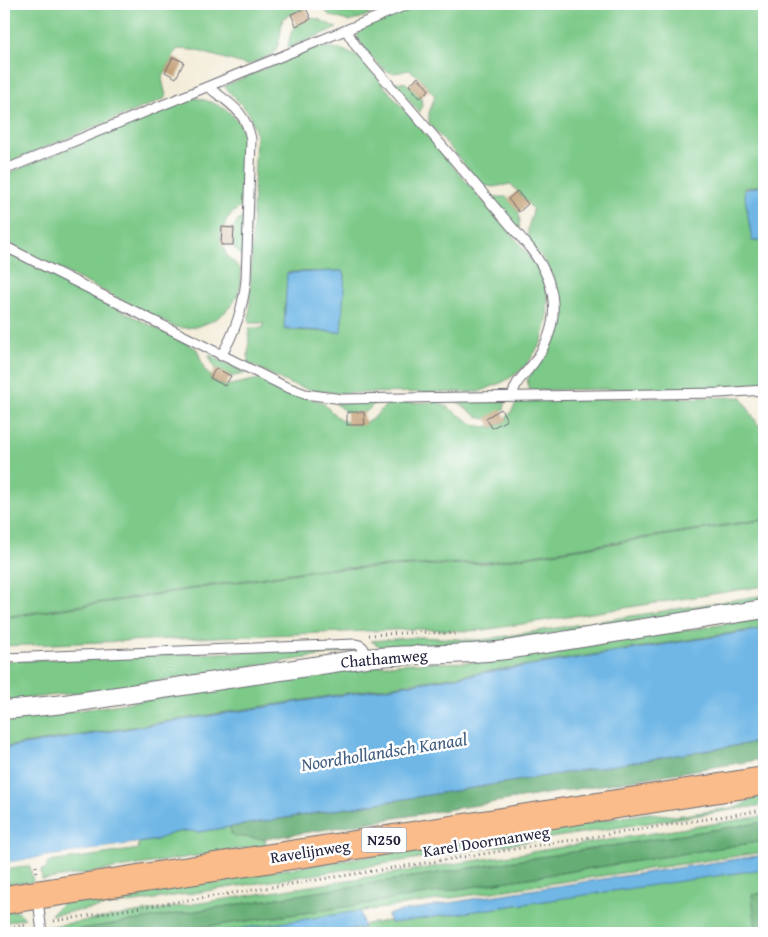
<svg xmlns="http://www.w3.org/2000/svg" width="768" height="937" viewBox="0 0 768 937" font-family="'Gentium Book Plus',serif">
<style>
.green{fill:#7cc988;stroke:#4f7662;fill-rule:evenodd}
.forest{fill:#65ad74;stroke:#446858}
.water{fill:#6fb7e6;stroke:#486c90}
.pier{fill:#f3ecd8}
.building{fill:#c4a37c}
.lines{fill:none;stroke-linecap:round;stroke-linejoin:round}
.service-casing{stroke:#6b6972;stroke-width:11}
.minor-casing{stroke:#6b6972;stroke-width:20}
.primary-casing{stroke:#6b6972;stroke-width:30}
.path{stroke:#6b6972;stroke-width:3;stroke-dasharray:1 4;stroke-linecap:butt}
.service{stroke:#fff;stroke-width:9}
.minor{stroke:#fff;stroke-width:18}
.primary{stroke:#f9bc8a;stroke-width:28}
.labels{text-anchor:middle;stroke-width:5;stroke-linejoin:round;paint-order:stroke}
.shield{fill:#fff;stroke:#646476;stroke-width:1}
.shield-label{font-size:15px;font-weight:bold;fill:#22223b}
.street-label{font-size:16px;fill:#22223b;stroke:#fff}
.water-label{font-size:18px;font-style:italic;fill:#415e7f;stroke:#fff}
</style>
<rect width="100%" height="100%" fill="#fff"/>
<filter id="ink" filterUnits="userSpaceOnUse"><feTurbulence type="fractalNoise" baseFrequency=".02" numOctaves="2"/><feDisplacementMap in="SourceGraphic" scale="10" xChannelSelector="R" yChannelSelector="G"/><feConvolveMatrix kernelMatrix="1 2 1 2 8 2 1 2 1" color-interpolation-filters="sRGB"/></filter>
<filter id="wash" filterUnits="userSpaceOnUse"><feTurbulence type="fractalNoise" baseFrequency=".0096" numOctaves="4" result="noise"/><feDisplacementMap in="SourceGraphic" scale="20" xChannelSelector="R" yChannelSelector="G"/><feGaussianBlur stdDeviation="1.12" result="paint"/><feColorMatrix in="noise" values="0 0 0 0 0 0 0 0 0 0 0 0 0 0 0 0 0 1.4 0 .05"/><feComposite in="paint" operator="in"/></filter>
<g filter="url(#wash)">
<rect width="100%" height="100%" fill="#f3ecd8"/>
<g class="green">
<path d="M4 4H396L350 22 329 15 322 7 313 5 283 18C280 31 281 45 272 55L247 65 194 50 177 49 162 79 166 96 164 99 4 164Z"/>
<path d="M420 4H764V185L744 188 752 241 764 239V386L707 388 529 390 527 381C535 366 547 355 553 338 562 314 559 283 545 261 540 254 531 247 529 239 525 228 532 220 533 209L511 184 493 187 482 185 429 123V113L435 96C427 87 420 75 409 70 402 71 397 74 389 72 382 70 358 45 358 37 357 33 360 30 363 27Z"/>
<path d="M310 18 318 19 337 28 288 48C291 28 292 27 310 18Z"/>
<path d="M328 47 343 50 360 58 520 244 538 268 545 284 548 298 547 322 541 343 527 364 519 372 503 382 479 392 336 393 312 390 290 384 248 363 249 328H263L264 323H249L256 134 249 113 224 86 314 48ZM342 271 345 275 340 332 285 330V307L288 272Z"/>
<path d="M394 82 406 83 421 97 422 105 419 112Z"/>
<path d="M197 98C260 113 245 154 244 204 236 212 225 215 224 228H222L221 244 223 245 227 256 241 269C241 275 242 283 240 288 233 315 201 332 175 327L4 241V175L190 99Z"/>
<path d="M492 197H506C519 207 521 213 519 229Z"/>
<path d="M244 217 242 256 233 247C231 235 231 223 244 217Z"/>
<path d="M4 251 197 349 204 369 211 377 210 379 225 386 259 379 293 394 322 402 336 416 343 421 364 425 365 422C376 419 380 410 388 403L439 402 473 424 483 427 491 426 492 428 507 420 506 418 510 414 518 400 741 397 759 426 764 424V519L488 562 318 569 4 617Z"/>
<path d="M209 355 246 373 231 377 215 369Z"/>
<path d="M456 401H506L504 409 486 419 478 417Z"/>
<path d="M375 402C363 421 348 416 335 403Z"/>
<path d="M764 520V586L484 630 468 631 417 629 4 646V618L317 570 488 563Z"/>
<path d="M764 595V601L483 644 381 647 371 641 418 637 481 640Z"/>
<path d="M764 618V628L4 747V718L68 712 359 667 414 663 483 662Z"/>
<path d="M351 648 350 651 101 690 4 701V661Z"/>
<path d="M764 794V805L51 915 53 912 61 904 649 813 676 816 738 807 759 795Z"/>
<path d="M764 816V822L68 931V933H46L45 927Z"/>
<path d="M230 827 232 836 265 839 266 845 42 880 41 870 47 869V864L50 862 139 849 138 843 157 840 169 834 188 830 198 832Z"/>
<path d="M764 841V852L214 933H160L318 911Z"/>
<path d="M30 866 33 882 4 884V870Z"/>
<path d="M764 868V933H337L344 930 364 928 366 924 389 921 390 923 400 922Z"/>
<path d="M16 911 19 912 25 918 4 923V912Z"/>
</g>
<g class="forest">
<path d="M764 741V759L265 839 232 836 230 827Z"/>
<path d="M764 822V841L318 911 160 933H68V931Z"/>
<path d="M764 893V933H756L752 895Z"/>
</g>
<g class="water">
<path d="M764 185V239L752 241 744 190Z"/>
<path d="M342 271 345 275 341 332 284 329 287 273Z"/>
<path d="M764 629V741L198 832C183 829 170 833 157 840L4 863V748Z"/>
<path d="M764 855V869L400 922 390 923 388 915 393 913 490 896Z"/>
<path d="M360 911 364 928 344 930 337 933H214Z"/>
</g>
<path class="pier" d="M138 843V845L4 866V863Z"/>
<g id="blocks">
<g class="building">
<path d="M306 8 311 19 296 26 291 14Z"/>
<path d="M173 57 184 62 176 78 165 72Z"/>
<path d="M418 77 429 90 420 98 409 85Z"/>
<path d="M517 191 528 204 519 212 508 199Z"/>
<path d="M222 227 234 228 233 245H221Z"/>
<path d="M216 368 231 376 225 386 210 378Z"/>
<path d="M501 409 507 420 492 428 486 418Z"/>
<path d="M347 412H364L365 425H347Z"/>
</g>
</g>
</g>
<g filter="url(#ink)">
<use href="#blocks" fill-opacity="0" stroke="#6b6972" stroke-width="1"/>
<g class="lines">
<g class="service-casing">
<g id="service">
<path d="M346 30 356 46 530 248C558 284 562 323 535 361 527 373 514 381 513 396"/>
<path d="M208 87C229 103 245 110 251 139L246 280C243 308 236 331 221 356"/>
<path d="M4 170 409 4"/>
<path d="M4 246 284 386 305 394 342 399 719 393 764 390"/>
<path d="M4 658 355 644C364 645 365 649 366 658"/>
<path d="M38 899 42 933"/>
</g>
</g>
<g class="minor-casing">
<path id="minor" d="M4 710 65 704 366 658C413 653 459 656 506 650L764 609"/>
</g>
<g class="primary-casing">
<path id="primary" d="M4 900 764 781"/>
</g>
<g class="path">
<path d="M369 635 422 632 457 634"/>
<path d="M36 866 37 874"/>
<path d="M54 921 764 810"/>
<path d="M4 929 28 925"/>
</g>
<use href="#service" class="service"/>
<use href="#minor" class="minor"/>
<use href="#primary" class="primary"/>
</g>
</g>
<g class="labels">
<rect class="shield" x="361.5" y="827.5" width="45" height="25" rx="4"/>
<g class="shield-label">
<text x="384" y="845">N250</text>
</g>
<g class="street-label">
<text transform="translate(384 658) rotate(-5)" y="6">Chathamweg</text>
<text transform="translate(486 841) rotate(-9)" y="6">Karel Doormanweg</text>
<text transform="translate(310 851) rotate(-9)" y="6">Ravelijnweg</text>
</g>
<g class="water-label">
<text transform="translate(384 752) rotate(-9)" y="6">Noordhollandsch Kanaal</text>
</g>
</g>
<rect width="768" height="937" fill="none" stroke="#fff" stroke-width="20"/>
</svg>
